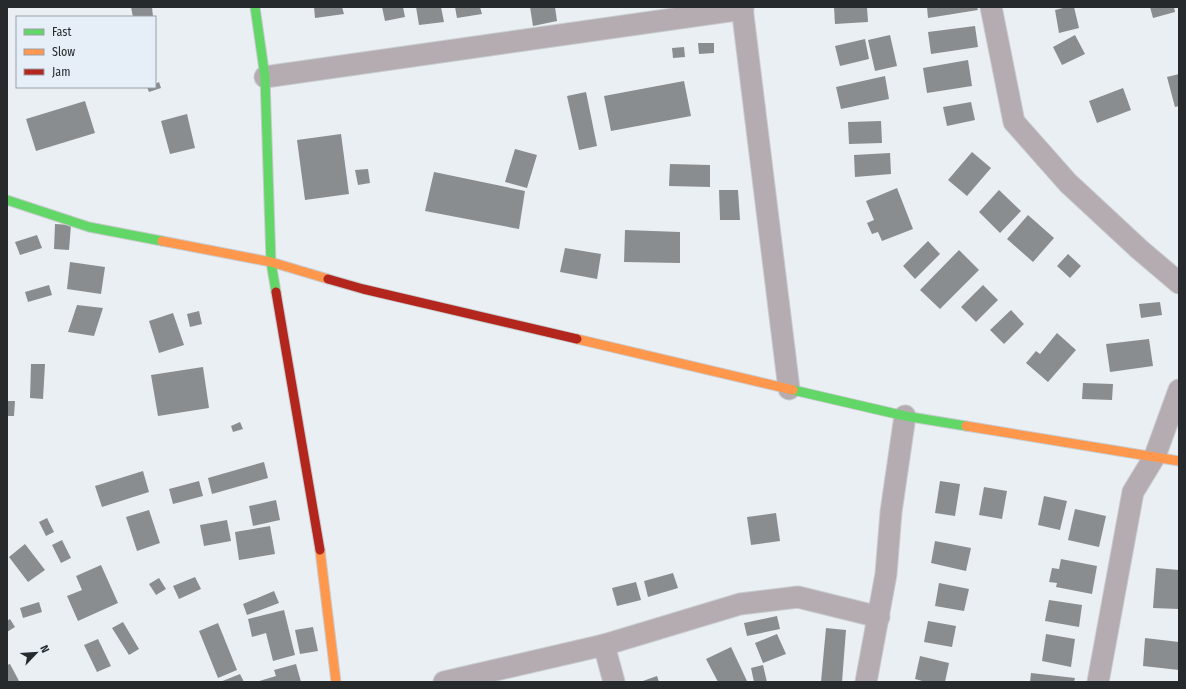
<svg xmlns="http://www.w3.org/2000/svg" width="1186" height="689" viewBox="0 0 1186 689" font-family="'Fira Sans Condensed',sans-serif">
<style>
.building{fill:#8a8d90}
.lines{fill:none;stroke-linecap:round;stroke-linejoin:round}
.street-casing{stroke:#c8cccf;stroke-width:23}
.fast-casing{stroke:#c8cccf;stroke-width:11}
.slow-casing{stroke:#c8cccf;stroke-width:11}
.jam-casing{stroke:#c8cccf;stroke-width:11}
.street{stroke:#b4acb0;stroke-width:21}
.fast{stroke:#63d668;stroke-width:9}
.slow{stroke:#ff974d;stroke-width:9}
.jam{stroke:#b3261e;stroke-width:9}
</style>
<rect width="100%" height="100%" fill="#eaeff4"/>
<g class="building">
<path d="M131 7H152L153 17H133Z"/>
<path d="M314 7H342L344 14 315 18Z"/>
<path d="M382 7H403L405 17 385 21Z"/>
<path d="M416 7H441L444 22 419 25Z"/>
<path d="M455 7H480L482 14 457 18Z"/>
<path d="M530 7H555L557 21 533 26Z"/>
<path d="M834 7H867L868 22 835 24Z"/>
<path d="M927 7H977L978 10 928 18Z"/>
<path d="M1067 7H1074L1079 28 1059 33 1055 10Z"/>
<path d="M1150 7H1174L1175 12 1153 18Z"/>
<path d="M975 26 978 47 931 54 928 32Z"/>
<path d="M890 35 897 66 875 71 868 40Z"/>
<path d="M1075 35 1085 54 1062 65 1053 47Z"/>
<path d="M865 39 869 59 840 66 835 46Z"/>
<path d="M698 43H714V53L699 54Z"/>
<path d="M684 47 685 57 673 58 672 48Z"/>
<path d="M968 60 972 86 927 93 923 68Z"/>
<path d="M1179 74V106L1175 107 1167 77Z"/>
<path d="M885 76 889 99 841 109 836 87Z"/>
<path d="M684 81 691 116 611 131 604 96Z"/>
<path d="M159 82 161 88 149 92 147 87H155V84Z"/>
<path d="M1123 88 1131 110 1097 123 1089 101Z"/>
<path d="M586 92 597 146 579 150 567 96Z"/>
<path d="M85 101 95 133 36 151 26 119Z"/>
<path d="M971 102 975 120 947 126 943 107Z"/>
<path d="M187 114 195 148 170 154 161 121Z"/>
<path d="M881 121 882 143 849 144 848 122Z"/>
<path d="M341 134 349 194 305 200 297 140Z"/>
<path d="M515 149 537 155 527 188 505 182Z"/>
<path d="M972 152 991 168 967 196 948 180Z"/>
<path d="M890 153 891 174 855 177 854 155Z"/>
<path d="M670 164 710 165V187L669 186Z"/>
<path d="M368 169 370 183 358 185 355 170Z"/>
<path d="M434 172 525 191 519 229 425 211Z"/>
<path d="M897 188 913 229 882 241 878 232 872 234 867 223 874 220 866 201Z"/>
<path d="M719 190H738L740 220H720Z"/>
<path d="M999 190 1021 211 1000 233 979 212Z"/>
<path d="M1028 215 1054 238 1033 262 1007 239Z"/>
<path d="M55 224 71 225 69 250 54 249Z"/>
<path d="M625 230 680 232V263L624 262Z"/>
<path d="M37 235 42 248 20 255 15 242Z"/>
<path d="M928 241 940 254 915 279 903 266Z"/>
<path d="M565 248 601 254 597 279 560 272Z"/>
<path d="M959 250 979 270 940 309 920 290Z"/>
<path d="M1068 254 1081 266 1070 278 1057 266Z"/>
<path d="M70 262 105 267 101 294 67 289Z"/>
<path d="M49 285 52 295 28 302 25 292Z"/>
<path d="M983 285 998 300 976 322 961 307Z"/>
<path d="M1160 302 1162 315 1141 318 1139 304Z"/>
<path d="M77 305 103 308 94 336 68 332Z"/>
<path d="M1011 310 1024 324 1004 344 990 330Z"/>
<path d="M199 311 202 324 190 327 187 314Z"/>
<path d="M173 313 184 345 159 353 149 321Z"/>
<path d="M1057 333 1076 350 1048 382 1026 363 1036 351 1040 354Z"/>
<path d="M1149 339 1153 366 1110 372 1106 344Z"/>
<path d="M31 364H45L43 399 30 398Z"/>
<path d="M203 367 209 408 158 416 151 375Z"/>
<path d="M1083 383 1113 384 1112 400 1082 399Z"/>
<path d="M7 401H15L14 416H7Z"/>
<path d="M240 422 243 429 233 432 231 426Z"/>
<path d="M264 462 268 478 212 494 208 478Z"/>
<path d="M143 471 149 492 102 507 95 486Z"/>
<path d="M199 481 203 496 173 504 169 489Z"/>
<path d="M940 481 960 484 955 516 935 513Z"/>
<path d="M984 487 1007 491 1002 519 979 515Z"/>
<path d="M1044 496 1067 501 1060 530 1038 525Z"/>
<path d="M276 500 280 520 253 526 249 506Z"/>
<path d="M1075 509 1106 516 1099 547 1068 540Z"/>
<path d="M149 510 160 543 137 551 126 517Z"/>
<path d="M776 513 780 541 751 545 747 517Z"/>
<path d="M47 518 54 532 46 536 39 522Z"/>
<path d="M227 520 231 541 204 546 200 525Z"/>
<path d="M270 526 275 554 239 560 235 532Z"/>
<path d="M62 540 71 558 61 563 52 545Z"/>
<path d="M935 541 971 548 966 571 931 563Z"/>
<path d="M25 544 45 570 28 582 9 557Z"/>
<path d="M1061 559 1097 566 1092 594 1056 587 1057 583 1049 582 1052 568 1059 569Z"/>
<path d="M101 565 118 603 78 621 67 596 82 590 76 576Z"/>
<path d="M1156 568 1179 570V609L1153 608Z"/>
<path d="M673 573 678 588 648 597 644 581Z"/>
<path d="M195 577 201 589 179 599 173 586Z"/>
<path d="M159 578 166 589 156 595 149 584Z"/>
<path d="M636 582 641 600 617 606 612 588Z"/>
<path d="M939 583 969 589 964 611 935 606Z"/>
<path d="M274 591 279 603 247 615 243 604Z"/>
<path d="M1049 600 1082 605 1079 627 1045 621Z"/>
<path d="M39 602 42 612 23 618 20 608Z"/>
<path d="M284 610 295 655 273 661 266 633 252 637 248 619Z"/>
<path d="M777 616 780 629 747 636 744 623Z"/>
<path d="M10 619 15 627 7 632V621Z"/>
<path d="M928 621 956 626 952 647 924 642Z"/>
<path d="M123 622 139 649 129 655 112 628Z"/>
<path d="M218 623 237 670 218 678 199 631Z"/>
<path d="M313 627 318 651 300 654 295 630Z"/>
<path d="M826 628 846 630 842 682H821Z"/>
<path d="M777 634 786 654 763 663 755 643Z"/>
<path d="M1046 634 1075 639 1071 667 1042 661Z"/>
<path d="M1145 638 1179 642V670L1143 666Z"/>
<path d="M98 639 111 666 97 672 84 645Z"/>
<path d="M731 647 747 681 745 682H718L706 659Z"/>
<path d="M920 656 949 663 945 682H926L915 679Z"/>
<path d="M10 664 19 681 18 682H7V665Z"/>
<path d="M296 664 301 682H256L276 676 274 670Z"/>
<path d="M763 665 767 682H754L751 668Z"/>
<path d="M1031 673 1075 678 1074 682H1030Z"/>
<path d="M240 674 244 682H220Z"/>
<path d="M657 676 659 682H640Z"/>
</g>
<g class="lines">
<g class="street-casing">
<g id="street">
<path d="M742 7 789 389"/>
<path d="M991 7 1014 122 1068 183 1139 249 1179 283"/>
<path d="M265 77 743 9"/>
<path d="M604 645 614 682"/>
<path d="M444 682 604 645 740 604 798 597 879 617"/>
<path d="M866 682 886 574 891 512 905 416"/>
<path d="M1098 682 1133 492 1155 456 1179 390"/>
</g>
</g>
<g class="fast-casing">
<g id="fast">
<path d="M255 7 265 77 271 262 276 292"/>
<path d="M7 200 89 227 162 241"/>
<path d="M793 390 905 416 966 426"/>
</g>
</g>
<g class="slow-casing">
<g id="slow">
<path d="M162 241 271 262 328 279"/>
<path d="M577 339 793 390"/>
<path d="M966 426 1179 461"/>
<path d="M320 550 336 682"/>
</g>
</g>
<g class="jam-casing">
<g id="jam">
<path d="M328 279 363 289 577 339"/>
<path d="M276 292 320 550"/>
</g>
</g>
<use href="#street" class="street"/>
<use href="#fast" class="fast"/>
<use href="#slow" class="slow"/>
<use href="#jam" class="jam"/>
</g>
<rect width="1186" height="689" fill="none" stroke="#262a2d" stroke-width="16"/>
<rect x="16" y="16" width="140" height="72" fill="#e6eff8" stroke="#99a0a7"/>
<rect x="24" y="29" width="20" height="6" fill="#63d668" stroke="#99a0a7"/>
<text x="52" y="36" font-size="12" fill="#262a2d">Fast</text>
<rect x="24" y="49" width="20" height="6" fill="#ff974d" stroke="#99a0a7"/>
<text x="52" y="56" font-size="12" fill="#262a2d">Slow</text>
<rect x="24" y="69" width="20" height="6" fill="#b3261e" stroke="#99a0a7"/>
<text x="52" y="76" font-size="12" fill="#262a2d">Jam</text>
<g transform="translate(36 653) rotate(65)" stroke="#e6eff8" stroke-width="3" paint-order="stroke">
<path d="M0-3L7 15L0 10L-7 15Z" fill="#262a2d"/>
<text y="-6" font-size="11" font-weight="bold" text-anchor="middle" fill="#262a2d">N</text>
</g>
</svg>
